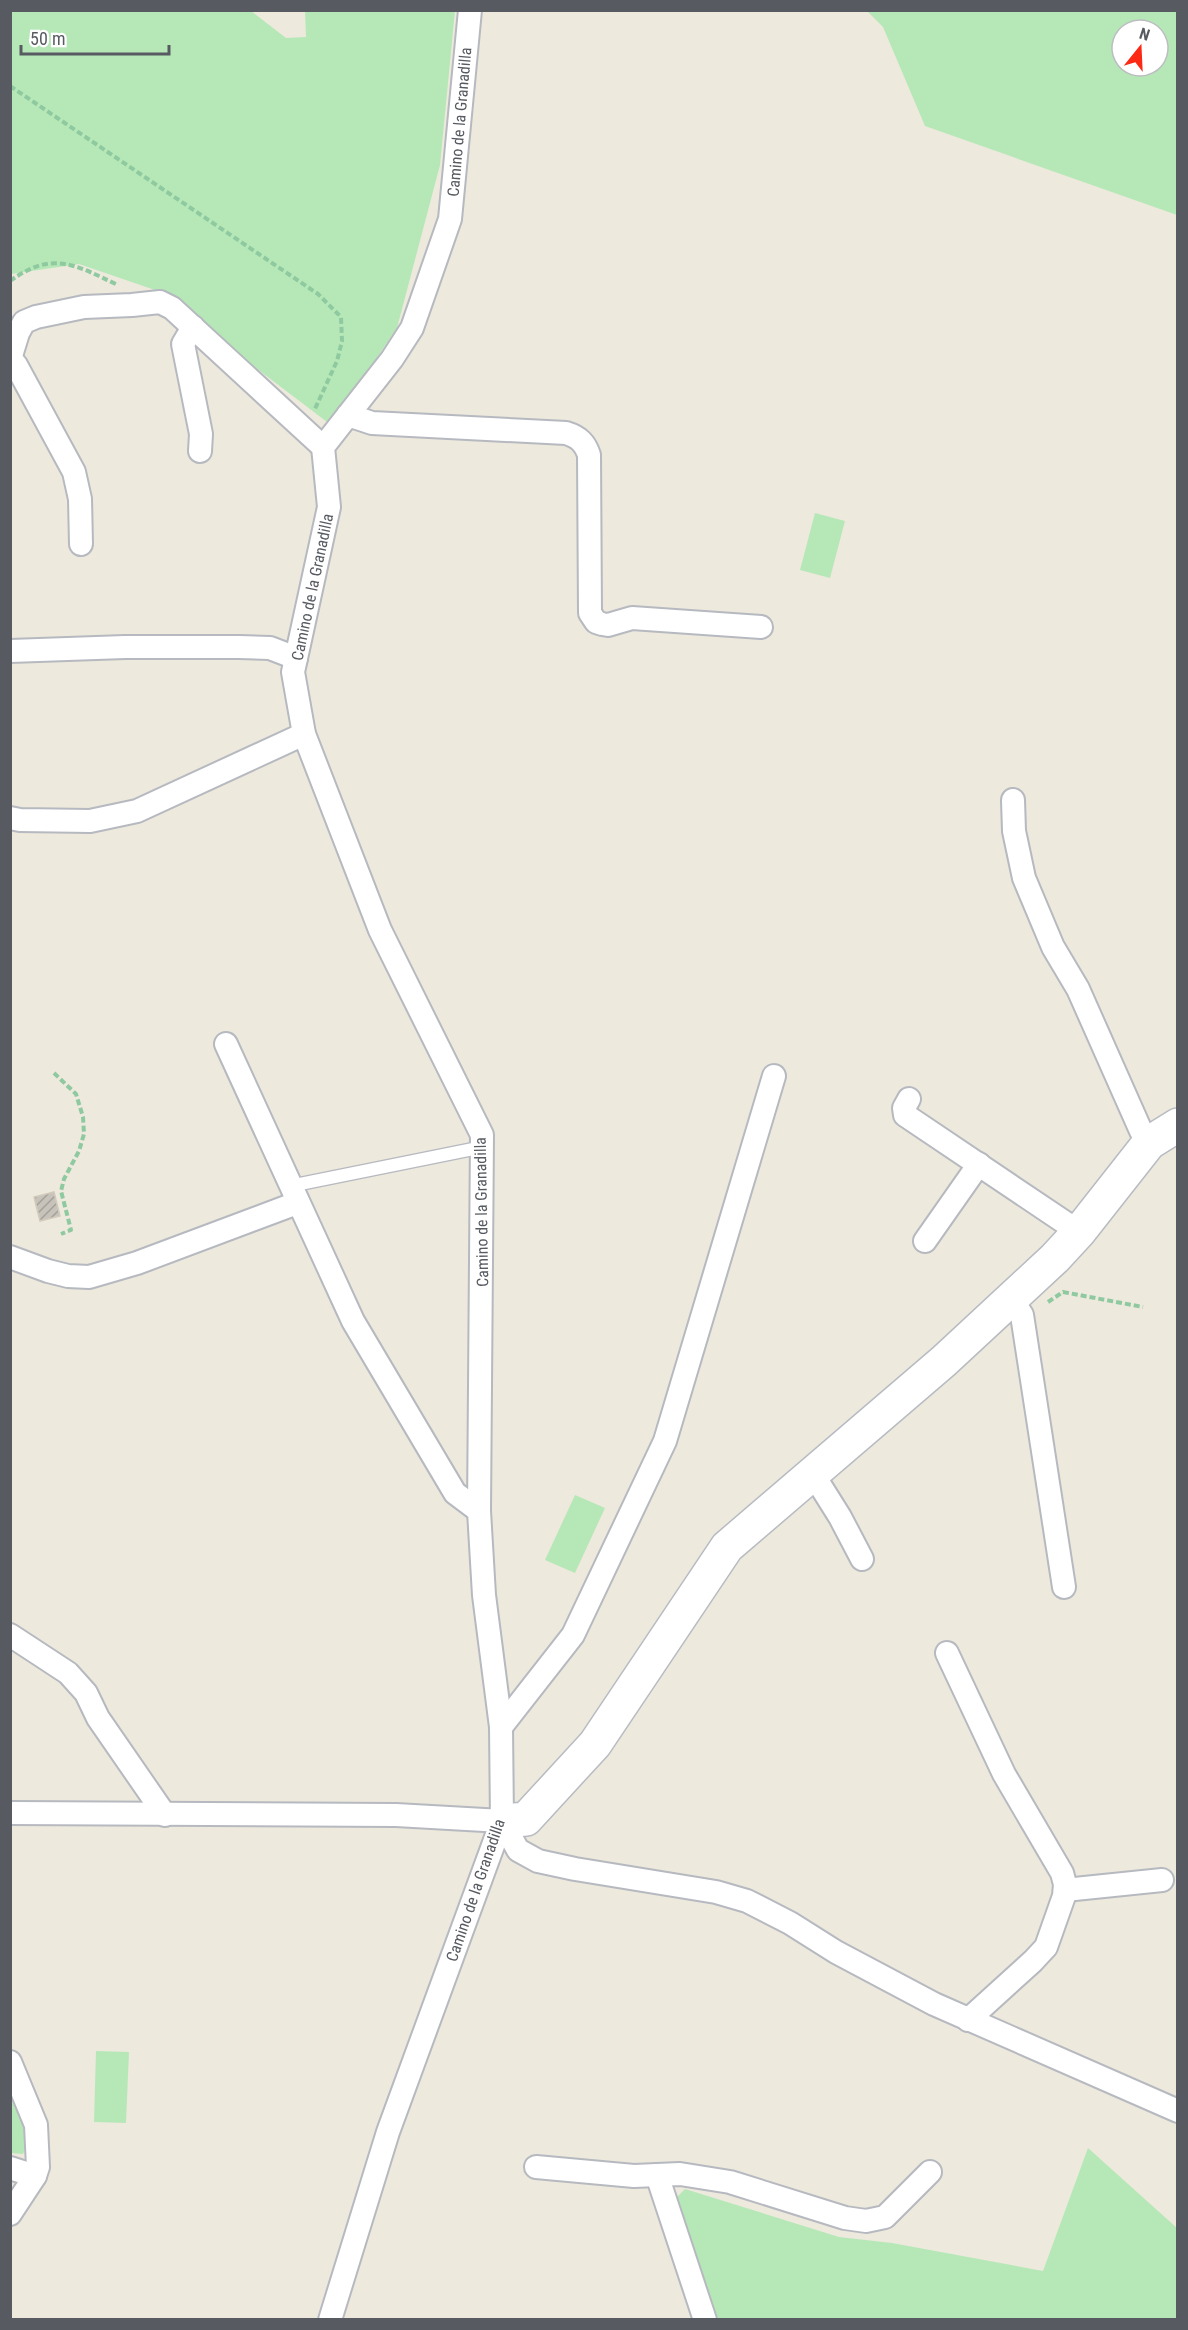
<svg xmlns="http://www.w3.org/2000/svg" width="1188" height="2330" viewBox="0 0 1188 2330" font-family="'Roboto Condensed',sans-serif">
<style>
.grass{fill:#b6e8b7;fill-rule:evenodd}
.building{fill:url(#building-hatch);stroke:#d2cbbb;stroke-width:1.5}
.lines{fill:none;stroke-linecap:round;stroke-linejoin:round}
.lane-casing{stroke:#b6b9bf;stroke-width:15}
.street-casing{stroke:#b6b9bf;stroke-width:26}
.secondary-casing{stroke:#b7bbc2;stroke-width:36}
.path{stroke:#8fc9a0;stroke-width:4;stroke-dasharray:6 3;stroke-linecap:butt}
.lane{stroke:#fff;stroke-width:12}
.street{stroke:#fff;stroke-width:22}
.secondary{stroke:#fff;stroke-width:33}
.labels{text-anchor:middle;stroke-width:4.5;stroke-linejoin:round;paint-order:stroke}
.street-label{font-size:16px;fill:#575b61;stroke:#fff}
</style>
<defs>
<pattern id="building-hatch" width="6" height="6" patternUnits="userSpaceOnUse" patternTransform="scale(1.5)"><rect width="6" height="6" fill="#c7c3bb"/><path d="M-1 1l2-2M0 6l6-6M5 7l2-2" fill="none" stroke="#a4a19b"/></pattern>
</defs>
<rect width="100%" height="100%" fill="#ede9dd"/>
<g class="grass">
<path d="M10 11H251L286 38 306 37 305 11H455L440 165 397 328 331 425 152 289 79 264 11 274Z"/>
<path d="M867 11H1177V215L925 126 883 27ZM1122 30H1158V66H1122Z"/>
<path d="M815 513 845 521 830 578 800 570Z"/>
<path d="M575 1495 605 1508 575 1573 545 1560Z"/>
<path d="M96 2051 129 2052 126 2123 94 2122Z"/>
<path d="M10 2095 29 2140 23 2154 11 2153Z"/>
<path d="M1088 2148 1177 2228V2319H716L677 2197 685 2189 839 2237 892 2243 1043 2271Z"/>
</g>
<path class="building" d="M54 1192 60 1216 40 1221 34 1197Z"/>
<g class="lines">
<g class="lane-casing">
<path id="lane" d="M290 1186 483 1147"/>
</g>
<g class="street-casing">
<g id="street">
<path d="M193 327 183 344 201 434 200 451"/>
<path d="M10 359 18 333 24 322 36 317 84 307 132 305 160 302 172 308 323 447"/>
<path d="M11 359 16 365 74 472 80 499 81 544"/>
<path d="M348 415 372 423 566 433C579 437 585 443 589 455L590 613 596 622 602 624 608 625 632 618 761 627"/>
<path d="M10 651 125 647H239L270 648 296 658"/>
<path d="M1013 800 1014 831 1024 878 1053 947 1078 989 1141 1131 1149 1143"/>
<path d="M10 818 20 820 90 821 137 811 304 734"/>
<path d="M226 1044 353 1321 455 1493 479 1511"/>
<path d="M909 1099 904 1108 905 1115 1079 1232"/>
<path d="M925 1241 979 1164"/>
<path d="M10 1257 48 1271 68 1276 89 1277 137 1263 297 1203"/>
<path d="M1011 1298 1022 1315 1064 1587"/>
<path d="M813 1474 840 1517 862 1559"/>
<path d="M10 1635 68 1673 86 1693 98 1718 165 1815"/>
<path d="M947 1653 1004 1774 1062 1873 1065 1884 1064 1896 1046 1947 1033 1961 968 2020"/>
<path d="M501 1727 573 1635 665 1441 774 1076"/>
<path d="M10 1813 396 1815 502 1821 518 1850 538 1861 575 1869 716 1892 747 1901 790 1923 836 1952 934 2004 1178 2111"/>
<path d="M1065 1890 1162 1880"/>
<path d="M10 2062 36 2125 38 2167 35 2176 10 2214"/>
<path d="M536 2167 634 2176 680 2174 730 2182 845 2218 866 2221 885 2217 930 2172"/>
<path d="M10 2168 35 2176"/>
<path d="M657 2175 705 2320"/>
<path d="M330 2320 388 2132 502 1821 501 1727 484 1595 479 1511 482 1135 380 930 304 734 293 672 329 507 323 447 392 359 412 328 450 219 470 10"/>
</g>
</g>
<g class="secondary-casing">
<path id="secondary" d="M502 1821 526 1819 595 1744 727 1547 944 1361 1055 1258 1079 1232 1149 1143 1178 1125"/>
</g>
<g class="path">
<path d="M10 86 318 294 341 317 342 341 337 361 314 411"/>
<path d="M10 281C53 250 75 265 118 285"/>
<path d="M54 1073 76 1094 83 1117 84 1134 79 1151 64 1179 61 1191 71 1230 61 1234"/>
<path d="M1048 1302 1063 1292 1143 1307"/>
</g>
<use href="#lane" class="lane"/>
<use href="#street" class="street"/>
<use href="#secondary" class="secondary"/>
</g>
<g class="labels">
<g class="street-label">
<text transform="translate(459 122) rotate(-85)" y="6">Camino de la Granadilla</text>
<text transform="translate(312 587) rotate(-78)" y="6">Camino de la Granadilla</text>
<text transform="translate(481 1212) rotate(-91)" y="6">Camino de la Granadilla</text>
<text transform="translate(475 1890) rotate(-71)" y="6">Camino de la Granadilla</text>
</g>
</g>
<rect width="1188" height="2330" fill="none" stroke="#575b61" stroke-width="24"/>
<g transform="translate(1140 48) rotate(18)"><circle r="28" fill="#ffffff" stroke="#bcbdc0" stroke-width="1.5"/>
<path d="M0-4.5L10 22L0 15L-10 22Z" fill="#fc2914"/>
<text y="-9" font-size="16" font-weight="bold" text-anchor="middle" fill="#575b61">N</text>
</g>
<path d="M21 45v9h148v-9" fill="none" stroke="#575b61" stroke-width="3"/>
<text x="30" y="45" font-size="18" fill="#575b61" stroke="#ffffff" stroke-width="4.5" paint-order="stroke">50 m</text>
</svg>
